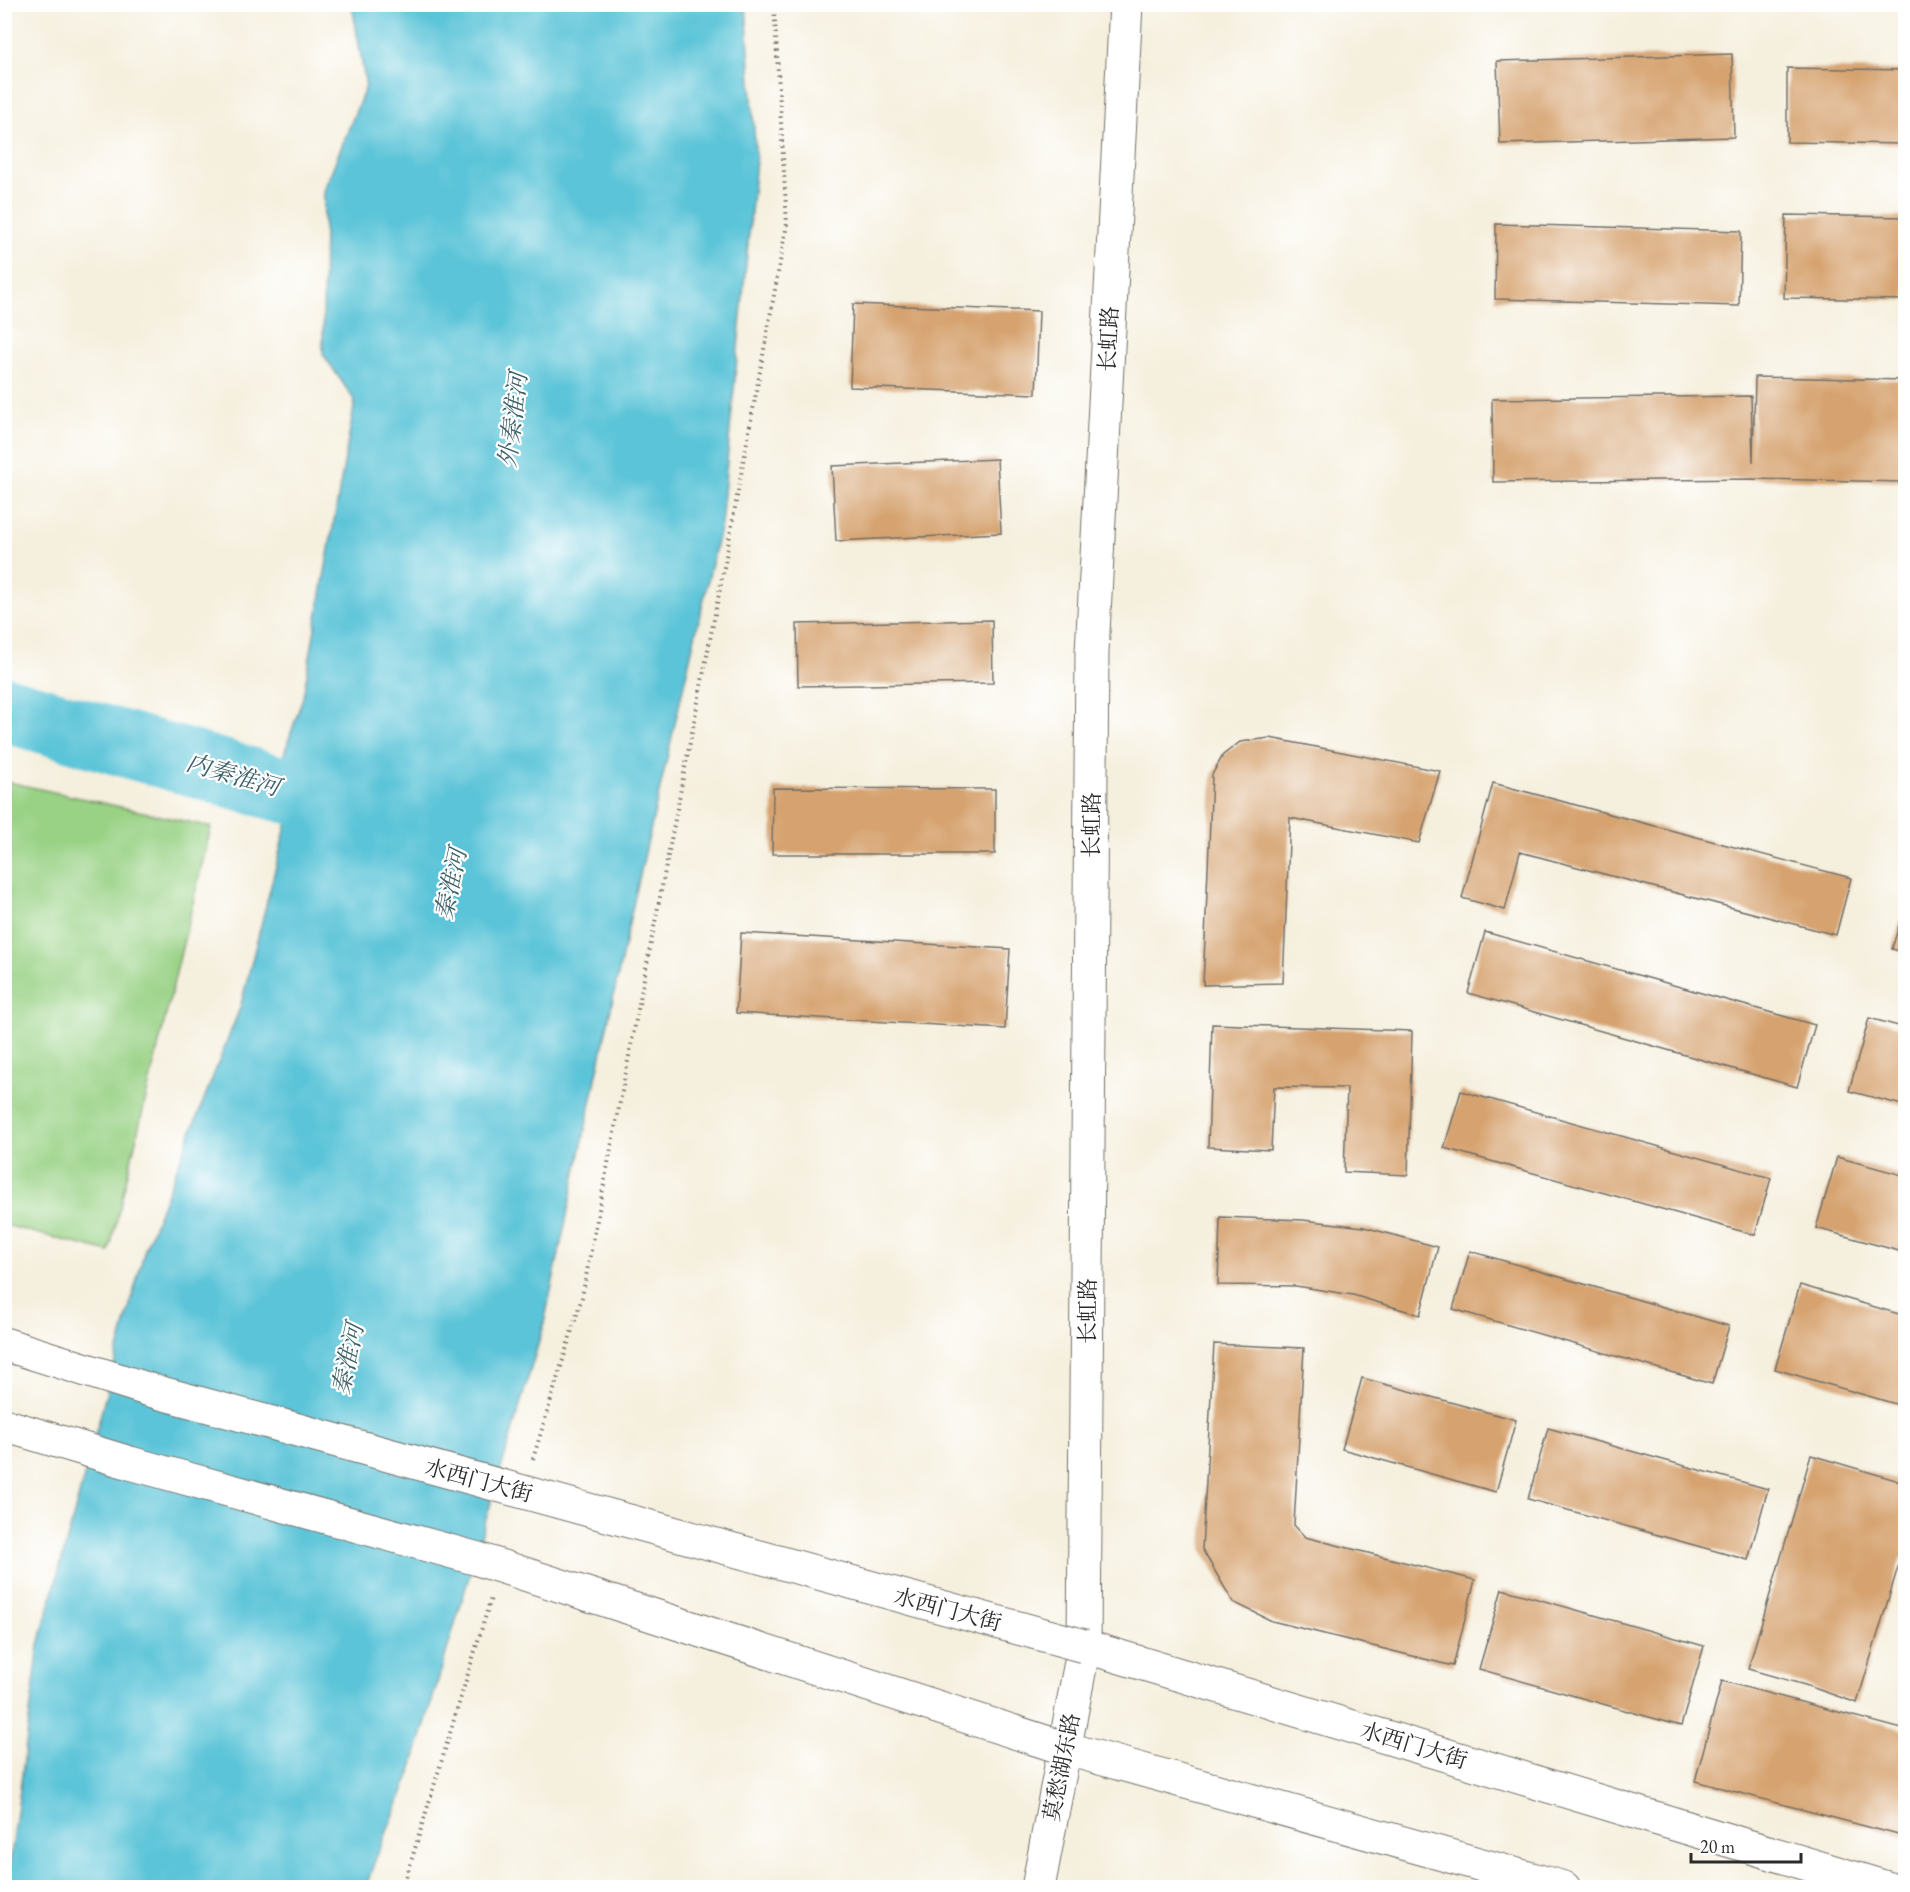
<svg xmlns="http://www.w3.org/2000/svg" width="1910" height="1892" viewBox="0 0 1910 1892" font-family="'EB Garamond','Noto Serif SC',serif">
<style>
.green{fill:#99d285;stroke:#627e58;stroke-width:1.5}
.water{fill:#5cc4d8;stroke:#447882;stroke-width:1.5}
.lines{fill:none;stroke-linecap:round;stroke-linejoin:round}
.river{stroke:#5cc4d8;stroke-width:66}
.building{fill:#d6a370}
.tertiary-casing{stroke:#727069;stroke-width:35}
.secondary-casing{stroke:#727069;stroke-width:35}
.primary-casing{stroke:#727069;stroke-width:35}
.path{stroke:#727069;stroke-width:4;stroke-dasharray:1.5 4.5;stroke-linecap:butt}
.tertiary{stroke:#fff;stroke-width:33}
.secondary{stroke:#fff;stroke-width:33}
.primary{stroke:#fff;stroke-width:33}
.primary-bridge-casing{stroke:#727069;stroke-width:35;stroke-linecap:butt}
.primary-bridge{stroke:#fff;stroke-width:33}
.labels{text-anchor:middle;stroke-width:4.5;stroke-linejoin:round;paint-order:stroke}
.street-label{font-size:22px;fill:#2b2b2b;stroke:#fff}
.water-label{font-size:24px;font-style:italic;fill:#3c6168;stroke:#fff}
</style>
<rect width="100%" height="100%" fill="#fff"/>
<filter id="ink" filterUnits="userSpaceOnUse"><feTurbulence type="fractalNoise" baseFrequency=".0167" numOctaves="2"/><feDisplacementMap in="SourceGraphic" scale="12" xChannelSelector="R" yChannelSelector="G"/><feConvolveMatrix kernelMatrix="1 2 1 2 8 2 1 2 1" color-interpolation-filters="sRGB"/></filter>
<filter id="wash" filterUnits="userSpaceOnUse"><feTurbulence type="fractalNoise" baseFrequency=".008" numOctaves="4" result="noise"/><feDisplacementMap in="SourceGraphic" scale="24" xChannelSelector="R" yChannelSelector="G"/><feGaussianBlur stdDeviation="1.35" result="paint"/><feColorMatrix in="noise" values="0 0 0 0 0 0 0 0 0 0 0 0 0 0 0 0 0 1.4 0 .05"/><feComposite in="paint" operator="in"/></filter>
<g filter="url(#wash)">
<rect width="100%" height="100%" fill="#f5efdd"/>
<path class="green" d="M4 781 211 827 109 1252 5 1225Z"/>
<path class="water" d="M352 5H746L756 160 721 524 631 914 543 1328 409 1778 374 1863 366 1887 7 1888 39 1645 145 1249 240 1008 296 787H273L303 697 355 401 323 354 324 190 366 86Z"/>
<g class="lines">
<path class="river" d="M4 709 273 787 383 814"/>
</g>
<g id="blocks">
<g class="building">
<path d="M1732 54 1734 137 1500 144 1497 61Z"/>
<path d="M1787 68 1906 70V144L1787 142Z"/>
<path d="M1786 215 1906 217V300L1784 298Z"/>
<path d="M1496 224 1741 231 1739 306 1495 299Z"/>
<path d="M853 304 1039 311 1036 394 850 387Z"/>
<path d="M1755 377 1906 380V482L1752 479 1493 482 1492 399 1751 396 1753 462Z"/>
<path d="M997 459 1001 533 836 541 832 466Z"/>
<path d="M992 620 993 683 798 686 797 624Z"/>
<path d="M1270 738 1440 771 1419 843 1290 818 1283 983 1203 985 1212 775 1223 755 1240 742Z"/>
<path d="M1493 783 1851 878 1836 935 1520 852 1505 910 1462 898Z"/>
<path d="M773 788 995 789V854H772Z"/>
<path d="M1905 905H1906V953L1892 949Z"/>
<path d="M1485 932 1815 1025 1797 1087 1468 993Z"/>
<path d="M741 933 1010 949 1005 1029 736 1013Z"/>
<path d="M1869 1018 1906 1028V1106L1849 1091Z"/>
<path d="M1212 1024 1412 1031 1408 1175 1344 1172 1347 1088 1274 1087 1271 1150 1208 1147Z"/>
<path d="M1461 1091 1771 1178 1755 1235 1444 1148Z"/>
<path d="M1837 1157 1906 1176V1253L1816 1228Z"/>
<path d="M1220 1217 1303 1220 1364 1227 1438 1247 1420 1315 1353 1295 1296 1286 1218 1285Z"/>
<path d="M1470 1251 1729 1326 1712 1384 1453 1309Z"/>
<path d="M1800 1285 1906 1316V1407L1775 1369Z"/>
<path d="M1214 1344 1304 1348 1294 1525 1305 1537 1475 1580 1453 1666 1272 1621 1233 1602 1202 1549Z"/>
<path d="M1362 1378 1516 1420 1496 1492 1342 1449Z"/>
<path d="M1548 1428 1768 1489 1748 1560 1528 1499Z"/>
<path d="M1811 1455 1906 1483V1558L1901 1557 1857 1703 1805 1685 1748 1669Z"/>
<path d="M1502 1589 1704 1646 1681 1726 1479 1669Z"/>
<path d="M1722 1681 1906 1730V1837L1695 1781Z"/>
</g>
</g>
</g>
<g filter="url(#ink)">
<use href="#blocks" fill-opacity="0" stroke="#727069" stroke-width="1.5"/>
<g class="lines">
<g class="tertiary-casing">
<path id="tertiary" d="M1038 1888 1084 1646"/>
</g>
<g class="secondary-casing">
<path id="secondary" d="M1084 1646 1092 652 1126 4"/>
</g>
<g class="primary-casing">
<g id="primary">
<path d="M4 1344 150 1390 283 1426"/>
<path d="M1084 1646 1887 1888"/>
<path d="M1064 1748 1564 1888"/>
</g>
</g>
<g class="path">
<path d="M533 1459 582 1297 723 573 787 224 774 4"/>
<path d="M403 1888 491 1598"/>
</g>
<use href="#tertiary" class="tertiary"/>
<use href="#secondary" class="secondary"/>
<use href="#primary" class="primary"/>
<g class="primary-bridge-casing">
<g id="primary-bridge">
<path d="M4 1425 130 1463 478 1559 1064 1748"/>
<path d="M283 1426 1084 1646"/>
</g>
</g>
<use href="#primary-bridge" class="primary-bridge"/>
</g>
</g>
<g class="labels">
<g class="street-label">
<text transform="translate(1108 339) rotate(-87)" y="8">长虹路</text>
<text transform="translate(1091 825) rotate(-90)" y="8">长虹路</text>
<text transform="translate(1087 1311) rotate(-90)" y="8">长虹路</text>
<text transform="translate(479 1480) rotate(15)" y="8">水西门大街</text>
<text transform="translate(948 1609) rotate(15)" y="8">水西门大街</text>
<text transform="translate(1414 1745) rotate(17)" y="8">水西门大街</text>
<text transform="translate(1061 1767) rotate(-79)" y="8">莫愁湖东路</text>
</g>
<g class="water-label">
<text transform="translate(513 420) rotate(-83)" y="8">外秦淮河</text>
<text transform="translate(233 775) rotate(16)" y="8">内秦淮河</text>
<text transform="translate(451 884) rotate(-78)" y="8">秦淮河</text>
<text transform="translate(348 1359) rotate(-78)" y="8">秦淮河</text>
</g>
</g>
<rect width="1910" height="1892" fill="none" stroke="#fff" stroke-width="24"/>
<path d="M1691 1853v9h110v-9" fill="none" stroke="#2b2b2b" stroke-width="3"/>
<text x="1700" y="1853" font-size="18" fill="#2b2b2b" stroke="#ffffff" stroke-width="4.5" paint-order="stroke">20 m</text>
</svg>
